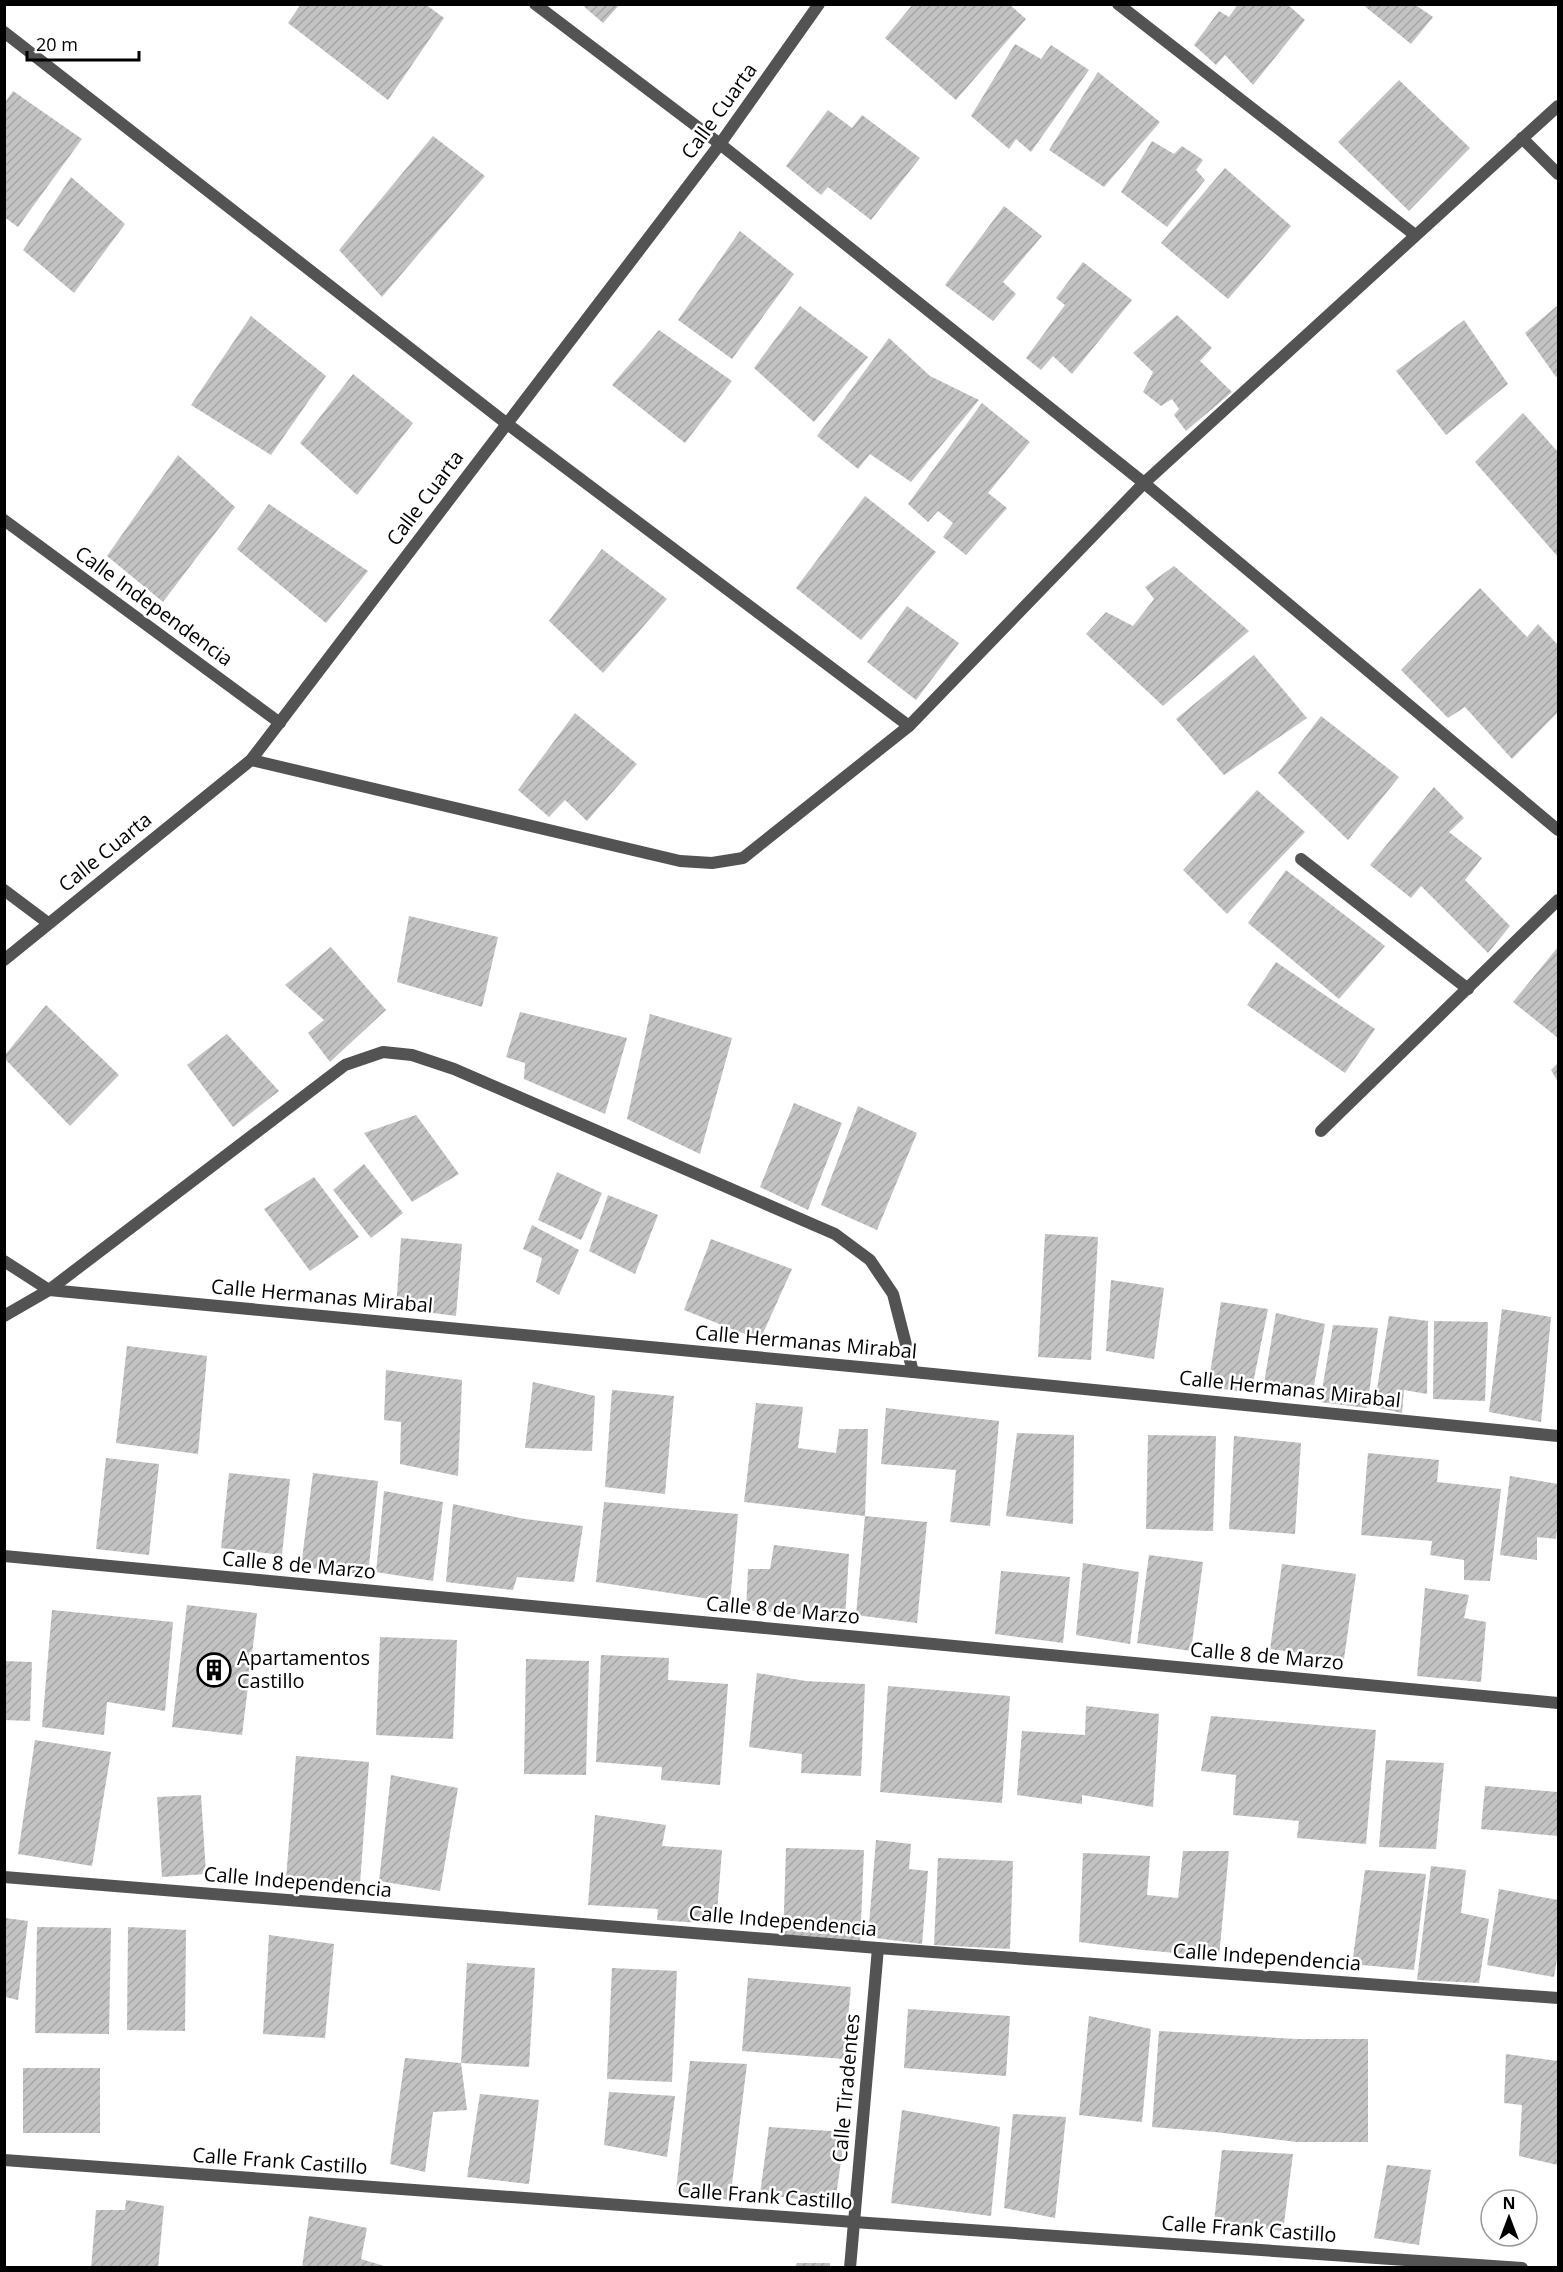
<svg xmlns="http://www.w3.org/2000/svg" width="1563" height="2272" viewBox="0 0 1563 2272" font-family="'Open Sans',sans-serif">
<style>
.building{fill:url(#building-hatch)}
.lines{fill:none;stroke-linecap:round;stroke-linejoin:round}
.street{stroke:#535353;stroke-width:12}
.labels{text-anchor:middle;stroke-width:5;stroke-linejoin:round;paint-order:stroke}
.street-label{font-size:20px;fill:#000;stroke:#fff}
.poi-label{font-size:20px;fill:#000;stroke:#fff;text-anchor:start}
</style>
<defs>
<pattern id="building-hatch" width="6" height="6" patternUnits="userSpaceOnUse" patternTransform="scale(1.5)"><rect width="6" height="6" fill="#c3c3c3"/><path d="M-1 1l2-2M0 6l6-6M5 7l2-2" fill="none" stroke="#a6a6a6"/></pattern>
</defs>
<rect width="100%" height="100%" fill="#fff"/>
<g class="building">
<path d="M301 4H425L444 18 388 100 288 23Z"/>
<path d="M581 4H620L603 23Z"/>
<path d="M913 4H1009L1026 19 956 100 885 38Z"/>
<path d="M1238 4H1287L1305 20 1253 85 1225 55 1216 65 1194 45 1219 11 1229 17Z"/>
<path d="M1362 4H1418L1417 6 1433 17 1411 44Z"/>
<path d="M1015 44 1041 59 1051 45 1089 70 1031 152 1016 139 1009 149 971 116Z"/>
<path d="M1098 72 1160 122 1104 187 1049 150Z"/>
<path d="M1399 80 1470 148 1409 211 1338 142Z"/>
<path d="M13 91 82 139 18 227 4 217V104Z"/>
<path d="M828 110 852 128 862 115 920 158 871 220 828 187 821 195 786 166Z"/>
<path d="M433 136 485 176 382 297 339 250Z"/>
<path d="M1152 141 1174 154 1182 146 1203 160 1196 170 1205 180 1167 227 1121 192Z"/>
<path d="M1225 168 1291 226 1228 299 1161 243Z"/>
<path d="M71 177 125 224 74 293 23 250Z"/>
<path d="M1004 206 1042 236 1003 282 1016 294 993 321 945 285Z"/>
<path d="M740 231 794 274 732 359 678 320Z"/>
<path d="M1083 262 1132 300 1072 374 1053 356 1041 370 1026 358 1065 305 1056 298Z"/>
<path d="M1558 305V376L1556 377 1525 333Z"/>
<path d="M800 306 868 357 814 422 754 368Z"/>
<path d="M1177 315 1212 348 1200 361 1232 392 1186 431 1174 415 1179 409 1172 399 1161 406 1143 392 1153 372 1133 353Z"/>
<path d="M251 316 326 376 271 455 191 405Z"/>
<path d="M1464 320 1508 384 1446 435 1396 371Z"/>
<path d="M659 330 732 381 685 443 612 385Z"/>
<path d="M889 338 930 376 979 400 911 482 870 454 858 469 817 436Z"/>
<path d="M353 374 413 423 357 495 300 443Z"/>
<path d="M982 403 1030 442 988 493 1007 508 966 555 943 537 953 523 938 511 928 522 908 504Z"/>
<path d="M1523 413 1558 452V557L1475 462Z"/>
<path d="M178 455 235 507 163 602 107 556Z"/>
<path d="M865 496 936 552 861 640 796 588Z"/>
<path d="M269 504 368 571 326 623 237 549Z"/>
<path d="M602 549 667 599 603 673 549 621Z"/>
<path d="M1174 566 1249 631 1163 706 1086 634 1106 612 1133 626 1154 599 1145 587Z"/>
<path d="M1480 588 1527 637 1538 624 1558 645V712L1512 759 1465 707 1448 718 1401 670Z"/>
<path d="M907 606 959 643 916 700 867 662Z"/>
<path d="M1254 655 1307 718 1224 775 1176 719Z"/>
<path d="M575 713 637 764 587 821 565 800 549 817 518 790Z"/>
<path d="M1321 716 1399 777 1348 840 1278 773Z"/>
<path d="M1434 787 1464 818 1449 832 1482 858 1465 880 1510 926 1488 953 1421 886 1411 898 1370 865Z"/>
<path d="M1257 790 1305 832 1227 914 1183 870Z"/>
<path d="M1286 870 1385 946 1339 999 1248 923Z"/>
<path d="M409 916 498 937 482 1007 397 982Z"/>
<path d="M331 947 386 1010 330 1062 308 1033 324 1020 285 985Z"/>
<path d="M1558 947V1038L1513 1002Z"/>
<path d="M1276 962 1375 1029 1345 1073 1247 1005Z"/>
<path d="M46 1005 119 1075 70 1126 5 1059V1055Z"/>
<path d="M520 1012 627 1038 605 1114 524 1079 525 1063 506 1057Z"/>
<path d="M650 1014 732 1038 700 1154 627 1119Z"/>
<path d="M227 1034 279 1091 233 1127 187 1065Z"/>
<path d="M1558 1063V1082L1551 1070Z"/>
<path d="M794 1103 842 1123 808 1210 760 1187Z"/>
<path d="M858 1106 917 1133 877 1230 821 1205Z"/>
<path d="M416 1115 459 1174 412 1202 364 1133Z"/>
<path d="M364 1164 403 1213 371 1238 333 1190Z"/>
<path d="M557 1172 602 1193 581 1240 538 1220Z"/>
<path d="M314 1177 359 1237 310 1271 264 1209Z"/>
<path d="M608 1195 658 1215 635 1274 589 1251Z"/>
<path d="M532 1225 579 1250 559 1295 536 1282 542 1258 523 1249Z"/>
<path d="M1045 1234 1098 1237 1091 1360 1038 1357Z"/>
<path d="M401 1238 462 1244 456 1316 396 1308Z"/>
<path d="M711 1239 792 1269 760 1340 684 1310Z"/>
<path d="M1111 1280 1164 1288 1154 1359 1106 1351Z"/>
<path d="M1221 1302 1268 1309 1251 1393 1208 1387Z"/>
<path d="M1502 1309 1551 1317 1541 1422 1489 1412Z"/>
<path d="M1276 1313 1325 1324 1313 1391 1264 1383Z"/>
<path d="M1389 1316 1428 1321 1427 1394 1404 1390 1402 1413 1374 1407Z"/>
<path d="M1434 1321 1488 1322 1485 1401 1433 1399Z"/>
<path d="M1333 1325 1378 1328 1367 1408 1320 1402Z"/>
<path d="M127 1346 207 1356 198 1454 116 1443Z"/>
<path d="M386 1370 462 1380 458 1476 400 1464 401 1422 384 1420Z"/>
<path d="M533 1382 595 1396 592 1451 525 1448Z"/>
<path d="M612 1390 674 1396 665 1494 605 1487Z"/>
<path d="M756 1403 803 1407 798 1448 836 1453 839 1429H868L865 1516 744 1502Z"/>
<path d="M886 1408 999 1421 990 1526 950 1522 956 1470 881 1464Z"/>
<path d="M1017 1433 1074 1435 1073 1524 1006 1516Z"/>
<path d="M1148 1435 1216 1436 1213 1531 1146 1529Z"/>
<path d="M1234 1436 1301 1443 1295 1534 1229 1529Z"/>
<path d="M1368 1453 1439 1460 1437 1482 1501 1489 1490 1581 1464 1580V1560L1430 1555 1432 1541 1361 1535Z"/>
<path d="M106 1458 159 1464 149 1555 96 1549Z"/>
<path d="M229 1473 290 1479 282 1555 221 1548Z"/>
<path d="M313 1473 378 1481 368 1575 301 1567Z"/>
<path d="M1510 1476 1558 1484V1521L1556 1539 1537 1537V1560L1500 1555Z"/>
<path d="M384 1491 443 1502 433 1581 376 1572Z"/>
<path d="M604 1502 738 1514 730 1602 596 1582Z"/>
<path d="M453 1504 525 1519 583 1526 574 1582 517 1577 513 1590 446 1582Z"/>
<path d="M865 1516 927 1522 917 1623 856 1615Z"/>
<path d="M774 1545 849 1554 845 1618 746 1610 748 1569H770Z"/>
<path d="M1149 1555 1203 1562 1191 1651 1137 1643Z"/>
<path d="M1083 1563 1139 1572 1130 1644 1076 1635Z"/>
<path d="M1282 1564 1356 1574 1344 1659 1270 1649Z"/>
<path d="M1001 1571 1070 1577 1063 1643 995 1634Z"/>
<path d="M1425 1588 1469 1595 1464 1618 1486 1622 1481 1682 1417 1676Z"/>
<path d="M187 1605 257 1613 242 1735 172 1727Z"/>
<path d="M52 1610 173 1622 165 1711 107 1702 104 1735 42 1727Z"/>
<path d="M380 1637 457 1640 453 1739 376 1735Z"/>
<path d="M601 1655 669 1658 668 1680 728 1684 720 1785 661 1780 662 1767 596 1762Z"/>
<path d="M526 1659 589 1661 586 1775 524 1774Z"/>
<path d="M4 1661 32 1662 30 1721 4 1720Z"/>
<path d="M757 1673 806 1681 865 1684 861 1776 801 1773 802 1754 749 1747Z"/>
<path d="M888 1686 1010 1696 1002 1803 880 1792Z"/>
<path d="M1086 1706 1159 1714 1153 1807 1082 1795V1804L1017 1795 1022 1731 1085 1735Z"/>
<path d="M1211 1716 1376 1730 1366 1844 1297 1838 1299 1821 1233 1815 1236 1775 1201 1771Z"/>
<path d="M35 1740 111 1752 92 1866 18 1854Z"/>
<path d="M296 1756 369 1762 360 1884 286 1879Z"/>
<path d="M1386 1760 1444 1763 1436 1849 1379 1847Z"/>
<path d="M391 1775 458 1788 440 1891 379 1881Z"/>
<path d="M1485 1786 1558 1792V1836L1481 1829Z"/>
<path d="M201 1795 206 1874 162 1877 157 1797Z"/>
<path d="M595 1815 666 1825 662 1846 722 1850 716 1924 657 1920 658 1909 588 1905Z"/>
<path d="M876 1840 911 1844 909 1869 928 1871 922 1944 868 1937Z"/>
<path d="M786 1848 864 1850 860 1945 783 1942Z"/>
<path d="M1183 1851H1229L1219 1957 1143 1950 1079 1942 1083 1853 1150 1856 1147 1895 1178 1898Z"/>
<path d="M938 1858 1013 1861 1010 1949 934 1945Z"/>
<path d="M1431 1866 1466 1870 1461 1913 1489 1919 1479 1983 1417 1980Z"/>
<path d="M1365 1870 1426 1874 1414 1970 1352 1964Z"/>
<path d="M1499 1889 1558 1900V1953L1554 1977 1487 1965Z"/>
<path d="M5 1918 28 1921 18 2000 5 1997Z"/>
<path d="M37 1927 111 1928 109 2034 35 2033Z"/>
<path d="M128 1927 186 1930 185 2031 127 2030Z"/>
<path d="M269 1935 334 1944 325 2038 263 2034Z"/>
<path d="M467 1963 535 1968 529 2067 461 2063Z"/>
<path d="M612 1968 677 1971 672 2082 607 2079Z"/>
<path d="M748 1978 851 1987 844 2059 742 2051Z"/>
<path d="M908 2009 1010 2016 1006 2076 904 2068Z"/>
<path d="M1089 2016 1151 2029 1142 2122 1079 2115Z"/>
<path d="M1159 2031 1297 2039H1368V2142H1297L1215 2132 1152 2127Z"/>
<path d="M1506 2054 1558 2061V2165L1519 2156 1522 2105 1504 2103Z"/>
<path d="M405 2058 461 2063 467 2110 433 2112 425 2172 390 2164Z"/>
<path d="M690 2061 747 2064 730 2200 676 2191Z"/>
<rect x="23" y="2068" width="77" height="65"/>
<path d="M609 2092 675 2096 667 2157 604 2145Z"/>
<path d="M480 2094 539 2100 529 2184 467 2177Z"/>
<path d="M902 2110 1000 2127 991 2216 891 2203Z"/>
<path d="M1013 2114 1066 2117 1055 2218 1004 2208Z"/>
<path d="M769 2127 845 2132 835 2204 760 2194Z"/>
<path d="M1222 2150 1293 2154 1283 2231 1214 2222Z"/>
<path d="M1387 2165 1431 2170 1419 2245 1374 2238Z"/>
<path d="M126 2200 164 2206 158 2268H91L96 2210H125Z"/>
<path d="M309 2216 367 2228 361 2259 384 2266V2268H302Z"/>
<path d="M797 2263H830V2268H795Z"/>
</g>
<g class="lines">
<g class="street">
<path d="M535 4 720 144 1144 483 1558 830"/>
<path d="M1118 4 1415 235"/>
<path d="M4 32 506 423 909 726"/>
<path d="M1522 138 1558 174"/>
<path d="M4 520 280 723"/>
<path d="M251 760 680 861 712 863 743 858 909 726 1144 483 1558 106"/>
<path d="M1301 859 1468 989"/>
<path d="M4 890 48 923"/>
<path d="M4 960 251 760 720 144 819 4"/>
<path d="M1321 1131 1558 900"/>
<path d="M4 1261 49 1290 913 1372 1558 1436"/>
<path d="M4 1316 49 1290 345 1065 383 1052 412 1055 454 1069 835 1234 870 1260 893 1294 913 1372"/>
<path d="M4 1556 1558 1703"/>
<path d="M4 1877 878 1948 1558 1998"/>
<path d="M4 2160 854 2222 1522 2268"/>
<path d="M850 2268 878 1948"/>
</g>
</g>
<defs>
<g id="building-ring" transform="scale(1.725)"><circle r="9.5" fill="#fff" stroke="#000" stroke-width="1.5"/><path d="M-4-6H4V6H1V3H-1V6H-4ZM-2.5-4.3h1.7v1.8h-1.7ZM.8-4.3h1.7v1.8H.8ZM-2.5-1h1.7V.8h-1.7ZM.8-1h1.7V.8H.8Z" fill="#000"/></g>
</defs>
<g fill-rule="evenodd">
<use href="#building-ring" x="214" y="1670"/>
</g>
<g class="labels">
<g class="street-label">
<text transform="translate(719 111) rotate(-54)" y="7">Calle Cuarta</text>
<text transform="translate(425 498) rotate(-53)" y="7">Calle Cuarta</text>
<text transform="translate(154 606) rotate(36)" y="7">Calle Independencia</text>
<text transform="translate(105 852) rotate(-39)" y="7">Calle Cuarta</text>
<text transform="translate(322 1296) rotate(5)" y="7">Calle Hermanas Mirabal</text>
<text transform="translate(806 1342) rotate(5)" y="7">Calle Hermanas Mirabal</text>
<text transform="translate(1290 1389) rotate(6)" y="7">Calle Hermanas Mirabal</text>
<text transform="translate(299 1565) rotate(5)" y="7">Calle 8 de Marzo</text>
<text transform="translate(783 1610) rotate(5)" y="7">Calle 8 de Marzo</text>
<text transform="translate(1267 1656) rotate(5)" y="7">Calle 8 de Marzo</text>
<text transform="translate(298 1882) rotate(5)" y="7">Calle Independencia</text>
<text transform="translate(783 1921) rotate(5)" y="7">Calle Independencia</text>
<text transform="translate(1267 1957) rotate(4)" y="7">Calle Independencia</text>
<text transform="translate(846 2088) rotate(-85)" y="7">Calle Tiradentes</text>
<text transform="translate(280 2161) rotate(4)" y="7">Calle Frank Castillo</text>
<text transform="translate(765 2196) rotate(4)" y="7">Calle Frank Castillo</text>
<text transform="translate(1249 2229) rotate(4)" y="7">Calle Frank Castillo</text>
</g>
<g class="poi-label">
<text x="237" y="1665">Apartamentos<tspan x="237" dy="23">Castillo</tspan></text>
</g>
</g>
<rect width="1563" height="2272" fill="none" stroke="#000000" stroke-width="12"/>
<g transform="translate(1509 2218)"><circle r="28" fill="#ffffff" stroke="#999999" stroke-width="1.5"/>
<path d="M0-4.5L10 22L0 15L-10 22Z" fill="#000000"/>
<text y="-9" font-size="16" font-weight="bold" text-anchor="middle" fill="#000000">N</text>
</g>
<path d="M27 51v9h112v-9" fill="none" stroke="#000000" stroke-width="3"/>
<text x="36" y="51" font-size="18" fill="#000000" stroke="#ffffff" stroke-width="4.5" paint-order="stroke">20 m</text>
</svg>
